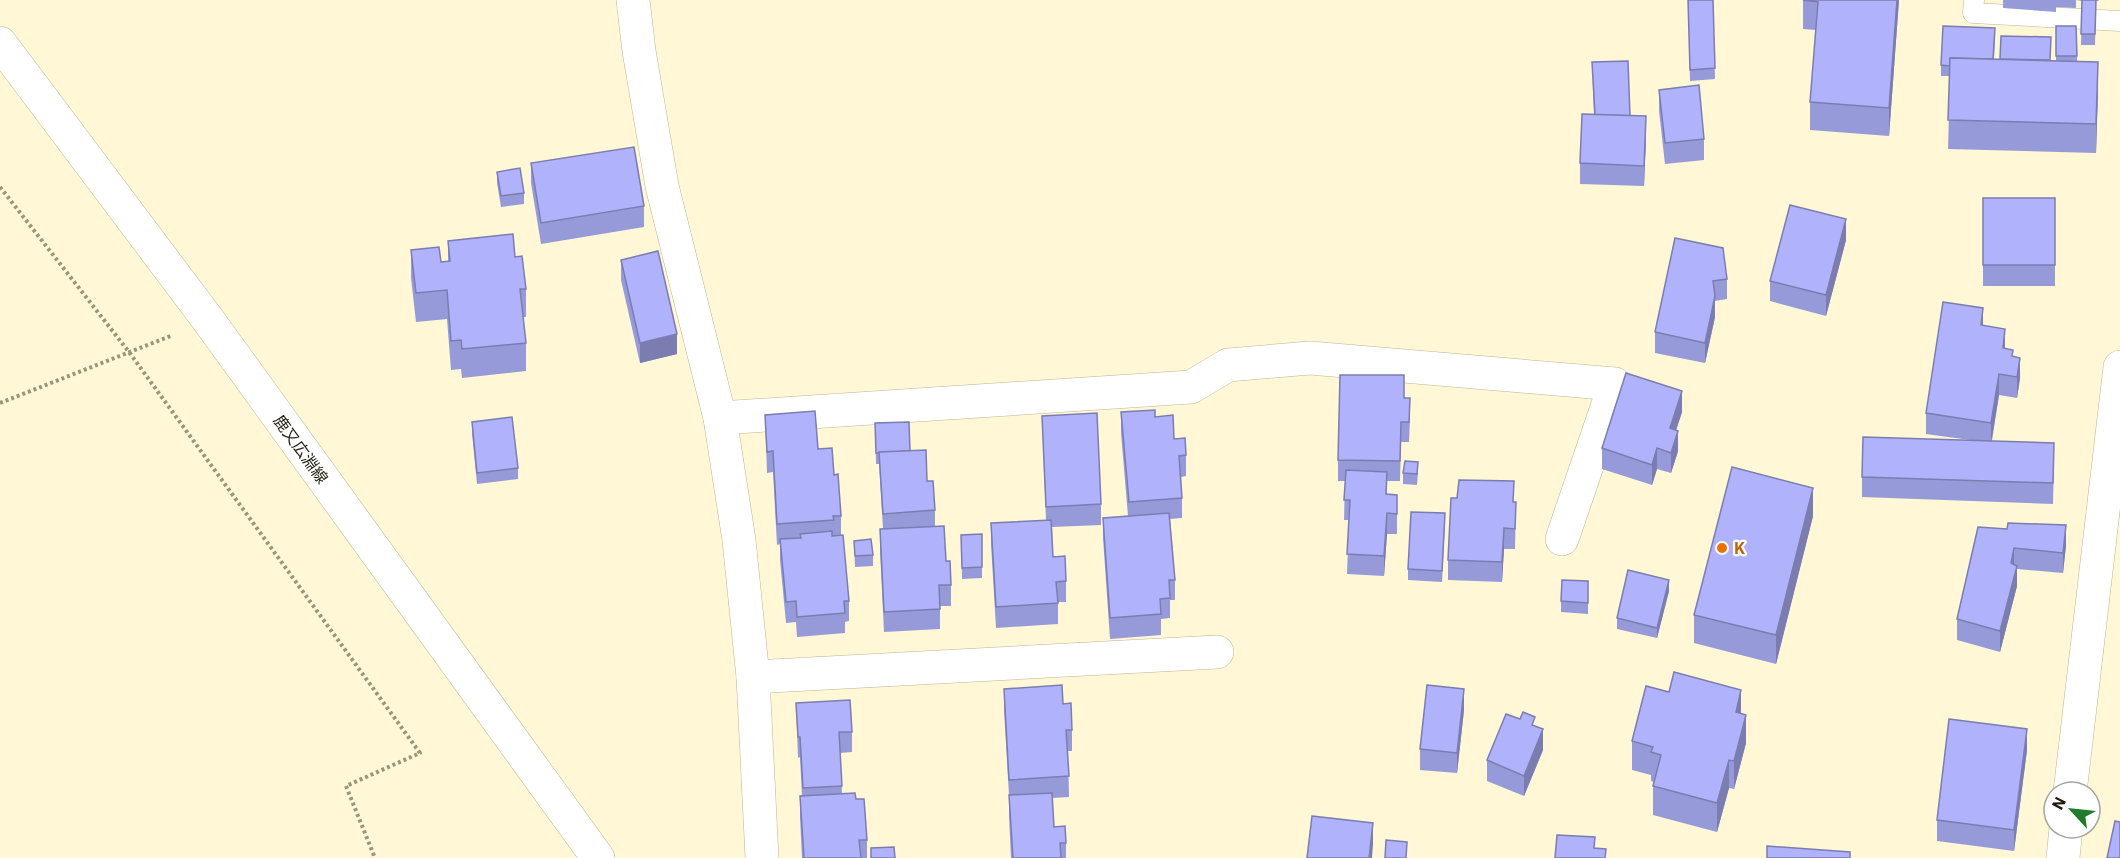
<svg xmlns="http://www.w3.org/2000/svg" width="2120" height="858" viewBox="0 0 2120 858" font-family="'IBM Plex Sans','Noto Sans JP',sans-serif">
<style>
.lines{fill:none;stroke-linecap:round;stroke-linejoin:round}
.service-casing{stroke:#bcb594;stroke-width:21}
.minor-casing{stroke:#bcb594;stroke-width:34}
.tertiary-casing{stroke:#bcb594;stroke-width:34}
.secondary-casing{stroke:#bcb594;stroke-width:34}
.path{stroke:#9b957c;stroke-width:4;stroke-dasharray:3 3;stroke-linecap:butt}
.service{stroke:#fff;stroke-width:20}
.minor{stroke:#fff;stroke-width:33}
.tertiary{stroke:#fff;stroke-width:33}
.secondary{stroke:#fff;stroke-width:33}
.wall{fill:#979ad8}
.shaded-wall{fill:#7b7db0}
.building{fill:#b0b3fb;stroke:#7b7db0;stroke-width:1.5}
.food-dot{fill:#e8710a;stroke:#fff;stroke-width:2}
.labels{text-anchor:middle;stroke-width:4.5;stroke-linejoin:round;paint-order:stroke}
.street-label{font-size:16px;fill:#1e1b0e;stroke:#fff}
.food-label{font-size:16px;font-weight:bold;fill:#c56008;stroke:#fff;text-anchor:start}
</style>
<rect width="100%" height="100%" fill="#fff7d5"/>
<g class="lines">
<g class="service-casing">
<path id="service" d="M1974 0 1973 13 2120 21"/>
</g>
<g class="minor-casing">
<g id="minor">
<path d="M633 0 639 51 662 186 720 418 739 540 753 677 762 858"/>
<path d="M720 418 1191 387 1228 365 1310 358 1615 384 1562 539"/>
<path d="M753 677 1217 652"/>
</g>
</g>
<g class="tertiary-casing">
<g id="tertiary">
<path d="M2070 792 2120 367"/>
<path d="M2063 858 2066 828"/>
</g>
</g>
<g class="secondary-casing">
<path id="secondary" d="M0 43 209 321 598 858"/>
</g>
<g class="path">
<path d="M0 187 129 352 420 753 346 786 375 858"/>
<path d="M0 403 173 335"/>
</g>
<use href="#service" class="service"/>
<use href="#minor" class="minor"/>
<use href="#tertiary" class="tertiary"/>
<use href="#secondary" class="secondary"/>
</g>
<g class="wall">
<path d="M1688 0H1713L1715 79 1690 81Z"/>
<path d="M1803 0H1899L1889 136 1810 130V102L1816 30 1803 29Z"/>
<path d="M2003 0H2099L2098 1H2096L2095 45H2081L2082 1 2076 0V8L2056 7V12L2003 8Z"/>
<path d="M2056 26H2076L2077 61 2098 90 2096 153 1948 149 1950 76H1941V65L1995 39 1994 59 2056 61Z"/>
<path d="M1592 62 1630 116 1646 137 1644 186 1580 184V163L1594 115Z"/>
<path d="M1659 90 1704 139V160L1665 164 1659 111Z"/>
<path d="M531 163 644 206V227L541 244 531 183Z"/>
<path d="M497 172 524 193V204L501 207 497 183Z"/>
<rect x="1983" y="198" width="72" height="88"/>
<path d="M1675 238 1727 279V299L1715 301V317L1705 363 1655 353V332Z"/>
<path d="M1846 240 1826 316 1770 301V281Z"/>
<path d="M448 241 515 257 526 289V317H523L526 343V371L462 378 461 369 451 370 447 319 416 322 411 278V250L441 262 448 261Z"/>
<path d="M621 260 677 354 640 363 621 280Z"/>
<path d="M1983 325 2013 356 2020 378 2017 398 1999 395 1992 441 2054 464 2053 504 1862 497V477L1970 440 1926 434V413Z"/>
<path d="M1404 398 1410 419 1409 442H1401L1400 481H1387V494L1397 495V534H1387L1384 576 1347 574 1349 520H1344L1345 481H1338V460Z"/>
<path d="M1121 412 1155 417 1174 439 1186 455V476L1181 477 1182 498V518L1170 519 1175 580V600H1170V618L1161 619V635L1110 639 1103 538V518L1128 516 1121 433Z"/>
<path d="M1682 412 1676 430 1678 451 1671 473 1657 469 1652 485 1602 469V448Z"/>
<path d="M765 415 818 449 834 475 841 516V535L849 601V621L845 622V633L797 637 796 622 786 623 780 560V544L777 545 773 472 767 473Z"/>
<path d="M1042 416 1101 504V525L1052 527 1053 557 1066 581V602H1058V624L996 628 991 544V523L1046 520Z"/>
<path d="M472 422 518 468V479L477 484 472 433Z"/>
<path d="M875 423 910 451 927 481 935 510V527L946 561 951 585V606H940V629L884 632 880 550V529H883L879 464H876Z"/>
<path d="M1403 473H1418L1417 485 1403 484Z"/>
<path d="M1457 498 1516 502 1515 549H1504L1502 582 1448 580V560Z"/>
<path d="M1813 516 1776 664 1694 643V615Z"/>
<path d="M1445 524 1442 582 1408 580V569Z"/>
<path d="M1978 527 2066 545 2063 573 2017 569V586L2000 652 1957 640V619Z"/>
<path d="M982 534V578L962 579 961 535Z"/>
<path d="M854 541 873 555V566L855 567Z"/>
<path d="M1588 581V614L1561 612V601Z"/>
<path d="M1669 591 1657 638 1617 629V618Z"/>
<path d="M1004 689 1063 704 1072 730V751H1068L1069 797 1052 798 1054 827 1066 843V858H1011L1009 816V795L1004 710Z"/>
<path d="M796 703 852 732V752L840 753 842 793 856 799 867 840V858H802L800 817V796H802L800 757 798 758Z"/>
<path d="M1464 710 1457 773 1420 770V749Z"/>
<path d="M1741 714 1746 743 1734 789 1729 788 1717 832 1653 815V786L1654 782 1651 781V775L1632 770V741Z"/>
<path d="M1535 726 1543 750 1524 796 1487 781V760Z"/>
<path d="M2027 750 2014 851 1937 841V820Z"/>
</g>
<g class="shaded-wall">
<path d="M1897 0H1899L1889 136V108Z"/>
<path d="M2098 62V90L2096 153V124Z"/>
<path d="M1646 116V137L1644 186V166Z"/>
<path d="M1846 219V240L1826 316V295Z"/>
<path d="M1715 296V317L1705 363V343Z"/>
<path d="M1983 308V329L1981 325Z"/>
<path d="M2005 329V349L2003 348Z"/>
<path d="M677 334V354L640 363V343Z"/>
<path d="M2020 358V378L2017 398V377Z"/>
<path d="M1999 374V395L1991 443V423Z"/>
<path d="M1682 391V412L1670 449V428Z"/>
<path d="M1678 431V451L1671 473V453Z"/>
<path d="M1657 448V469L1652 485V465Z"/>
<path d="M1813 488V516L1776 664V635Z"/>
<path d="M1387 513V534L1384 576V556Z"/>
<path d="M2066 525V545L2063 573V553Z"/>
<path d="M1504 528V549L1502 582V562Z"/>
<path d="M2014 548V568L2011 563Z"/>
<path d="M2017 566V586L2000 652V631Z"/>
<path d="M1669 580V591L1657 638V628Z"/>
<path d="M1464 689V710L1457 773V753Z"/>
<path d="M1741 690V718L1736 712Z"/>
<path d="M1746 715V743L1734 789V761Z"/>
<path d="M1543 729V750L1524 796V776Z"/>
<path d="M2027 729V750L2014 851V830Z"/>
<path d="M1729 760V788L1717 832V803Z"/>
<path d="M1373 823V844L1372 858H1369Z"/>
</g>
<g class="building">
<path d="M1688 0H1713L1715 68 1690 70Z"/>
<path d="M1803 0H1897L1889 108 1810 102 1818 2Z"/>
<path d="M2082 0H2096L2095 34H2081Z"/>
<path d="M1943 26 1995 28 1993 59 1950 58V66L1941 65Z"/>
<path d="M2056 26H2076L2077 56H2056Z"/>
<path d="M2001 36 2051 37 2050 60 2000 59Z"/>
<path d="M1950 58 2098 62 2096 124 1948 120Z"/>
<path d="M1628 61 1630 116 1595 115 1592 62Z"/>
<path d="M1699 85 1704 139 1665 143 1659 90Z"/>
<path d="M1582 114 1646 116 1644 166 1580 163Z"/>
<path d="M634 147 644 206 541 223 531 163Z"/>
<path d="M520 168 524 193 501 196 497 172Z"/>
<rect x="1983" y="198" width="72" height="67"/>
<path d="M1790 205 1846 219 1826 295 1770 281Z"/>
<path d="M513 234 515 257 522 256 526 289H520L526 343 462 349 461 340 451 341 447 290 416 293 411 250 439 247 441 262 450 261 448 241Z"/>
<path d="M1675 238 1723 248 1727 279 1713 281 1715 296 1705 343 1655 332Z"/>
<path d="M658 251 677 334 640 343 621 260Z"/>
<path d="M1943 302 1983 308 1981 325 2005 329 2003 348 2013 350 2012 356 2020 358 2017 377 1999 374 1991 423 1926 413Z"/>
<path d="M1626 373 1682 391 1670 428 1678 431 1671 453 1657 448 1652 465 1602 448Z"/>
<path d="M1340 375H1404V398H1410L1409 422H1401L1400 461 1338 460Z"/>
<path d="M1155 410V417L1173 415 1174 439 1185 438 1186 455 1179 456 1182 498 1129 502 1121 412Z"/>
<path d="M815 411 818 449 832 448 834 475 838 474 841 516H833L834 520 777 524 773 451 767 452 765 415Z"/>
<path d="M1097 413 1101 504 1046 507 1042 416Z"/>
<path d="M512 417 518 468 477 473 472 422Z"/>
<path d="M909 422 910 451 876 453 875 423Z"/>
<path d="M1863 437 2054 443 2053 483 1862 477Z"/>
<path d="M926 450 927 481H933L935 510 883 514 879 452Z"/>
<path d="M1405 461 1418 462 1417 474 1403 473Z"/>
<path d="M1732 467 1813 488 1776 635 1694 615Z"/>
<path d="M1346 470 1387 472 1386 494 1397 495V514L1387 513 1384 556 1347 554 1350 500H1344Z"/>
<path d="M1459 480 1514 481 1513 502H1516L1515 529 1504 528 1502 562 1448 560 1451 498H1457Z"/>
<path d="M1411 512 1445 513 1442 571 1408 569Z"/>
<path d="M1169 513 1175 580H1169L1170 598 1160 599 1161 614 1110 618 1103 518Z"/>
<path d="M1051 520 1053 557 1065 556 1066 581 1056 582 1058 603 996 607 991 523Z"/>
<path d="M2008 523 2066 525 2063 553 2014 548 2011 563 2017 566 2000 631 1957 619 1978 527 2007 529Z"/>
<path d="M944 526 946 561H950L951 585H939L940 609 884 612 880 529Z"/>
<path d="M832 531V536L843 535 849 601H844L845 613 797 617 796 601 786 602 780 539 801 538 800 534Z"/>
<path d="M982 534V567L962 568 961 535Z"/>
<path d="M871 539 873 555 855 556 854 541Z"/>
<path d="M1628 570 1669 580 1657 628 1617 618Z"/>
<path d="M1562 580 1588 581V603L1561 601Z"/>
<path d="M1674 672 1741 690 1736 712 1746 715 1734 761 1729 760 1717 803 1653 786 1661 755 1651 752 1653 747 1632 741 1646 686 1669 692Z"/>
<path d="M1062 685 1063 704 1071 703 1072 730H1066L1069 776 1009 780 1004 689Z"/>
<path d="M1427 685 1464 689 1457 753 1420 749Z"/>
<path d="M850 700 852 732H839L842 786 803 788 800 737H798L796 703Z"/>
<path d="M1523 712 1535 717 1532 725 1543 729 1524 776 1487 760 1506 714 1520 719Z"/>
<path d="M1949 719 2027 729 2014 830 1937 820Z"/>
<path d="M855 793 856 799H864L867 840H859L861 858H804L800 796Z"/>
<path d="M1052 793 1054 827 1065 826 1066 843H1060L1061 858H1013L1009 795Z"/>
<path d="M1312 816 1373 823 1369 858H1307Z"/>
<path d="M2115 821 2120 822V858H2107Z"/>
<path d="M1557 835 1595 837 1594 848 1606 849 1605 858H1555Z"/>
<path d="M1386 840 1407 842 1406 858H1385Z"/>
<path d="M1767 846 1850 852V858H1767Z"/>
<path d="M894 847 895 858H871V848Z"/>
</g>
<circle class="food-dot" cx="1722" cy="548" r="6"/>
<g class="labels">
<g class="street-label">
<text transform="translate(301 449) rotate(54)" y="6">鹿又広淵線</text>
</g>
<g class="food-label">
<text x="1734" y="554">K</text>
</g>
</g>
<g transform="translate(2072 810) rotate(297)"><circle r="28" fill="#ffffff" stroke="#a5a49f" stroke-width="1.5"/>
<path d="M0-4.5L10 22L0 15L-10 22Z" fill="#207b2a"/>
<text y="-9" font-size="16" font-weight="bold" text-anchor="middle" fill="#1e1b0e">N</text>
</g>
</svg>
